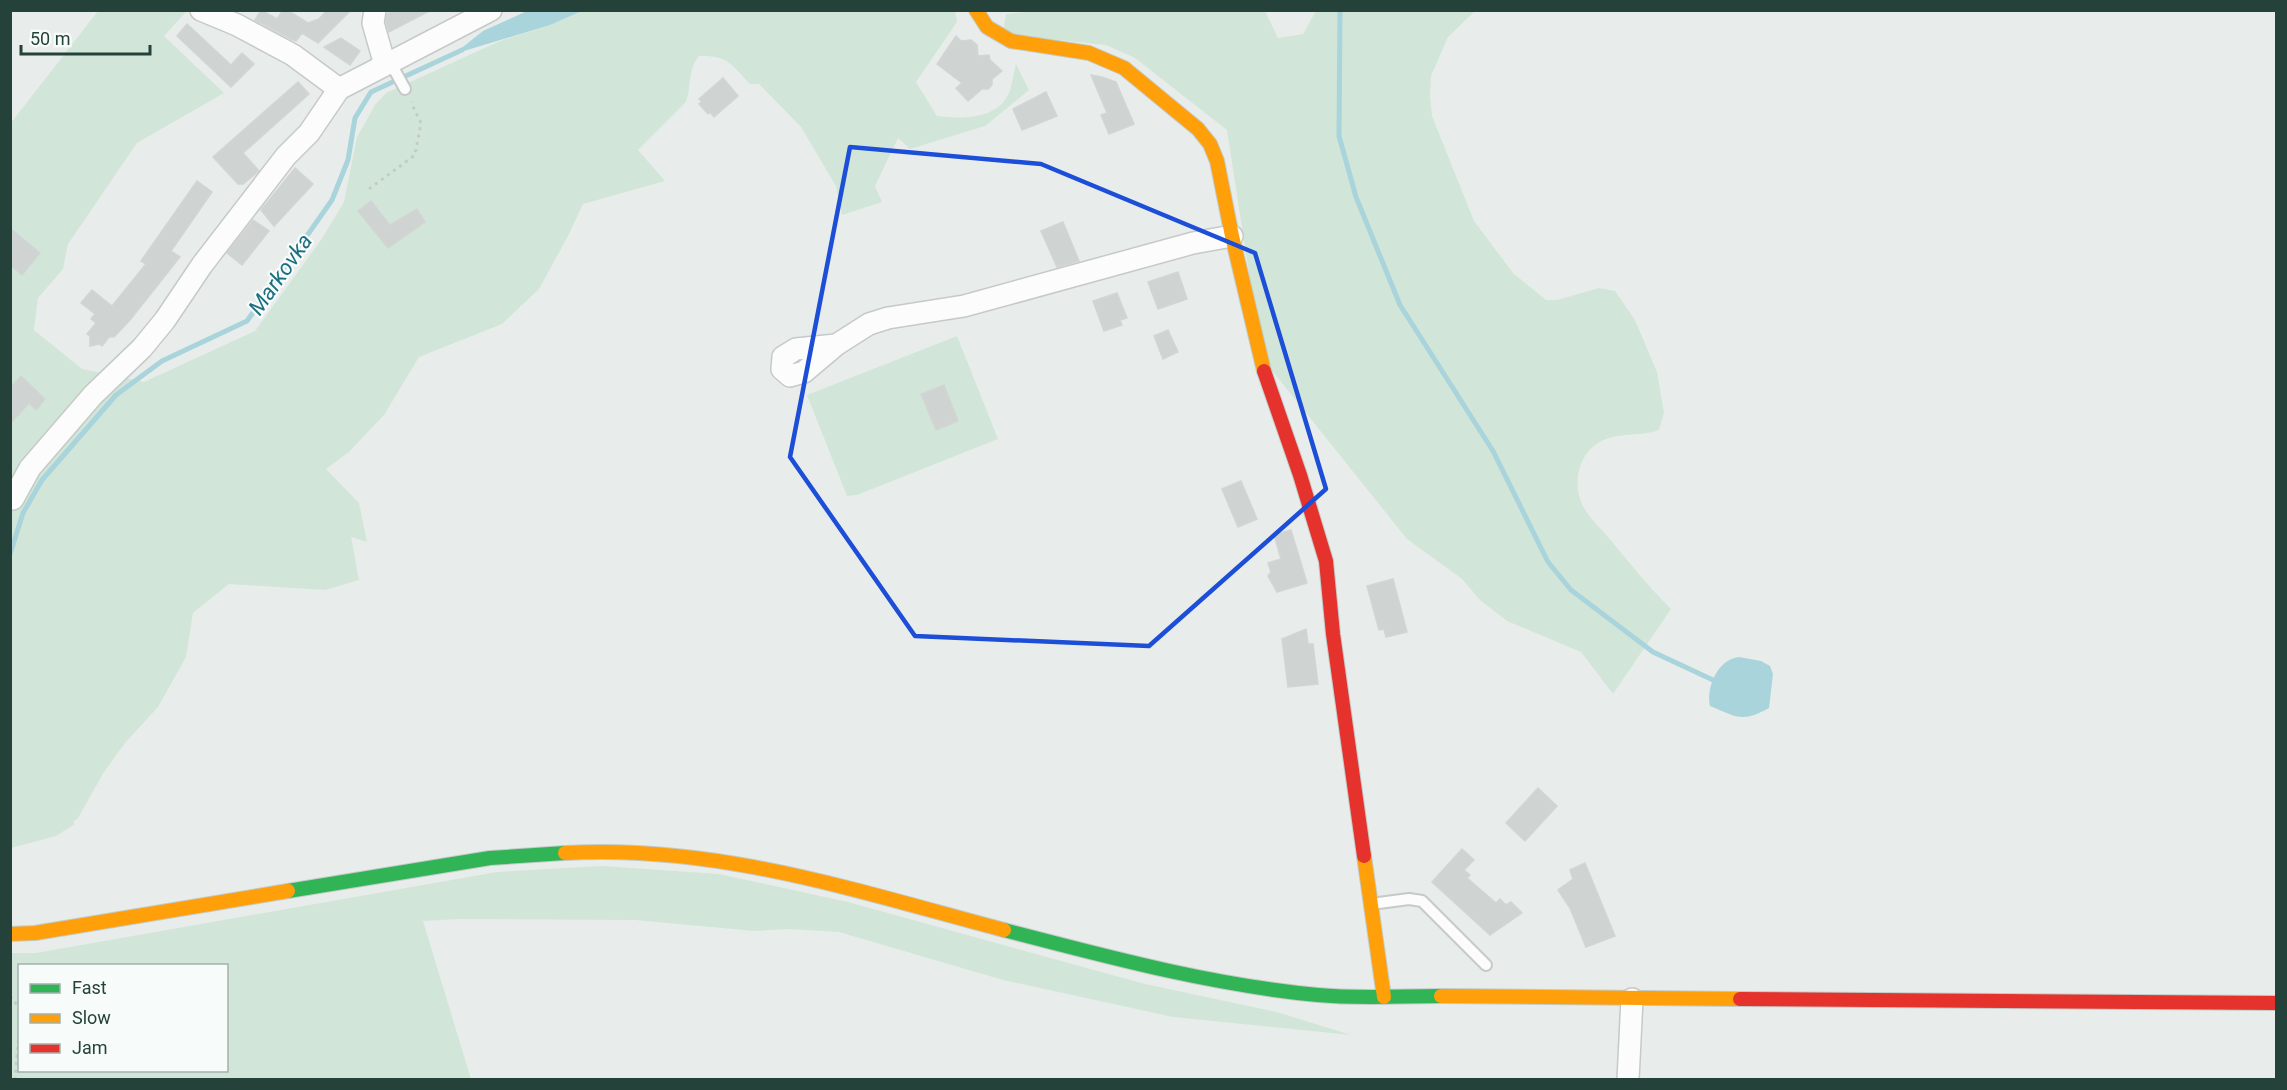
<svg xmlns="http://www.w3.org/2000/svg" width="2287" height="1090" viewBox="0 0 2287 1090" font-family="Roboto,sans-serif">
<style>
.green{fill:#d1e6d8;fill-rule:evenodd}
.water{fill:#a9d4db}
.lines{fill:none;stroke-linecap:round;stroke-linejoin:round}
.stream{stroke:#a9d4db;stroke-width:5}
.building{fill:#cfd4d2;stroke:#d1d6d4;stroke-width:1.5}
.lane-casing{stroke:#c5cac8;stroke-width:14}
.street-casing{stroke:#c5cac8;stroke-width:24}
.fast-casing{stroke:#c3cbc8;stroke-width:16}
.slow-casing{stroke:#c3cbc8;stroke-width:16}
.jam-casing{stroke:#c3cbc8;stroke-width:16}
.path{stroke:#c3ccca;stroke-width:3;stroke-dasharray:3 4.5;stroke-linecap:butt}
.lane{stroke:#fcfcfc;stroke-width:10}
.street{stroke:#fcfcfc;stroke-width:21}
.fast{stroke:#30b455;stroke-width:14}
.slow{stroke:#ff9f0a;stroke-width:14}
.jam{stroke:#e5322d;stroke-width:14}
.marked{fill:none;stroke:#1d4ed8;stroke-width:4.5;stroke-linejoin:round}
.labels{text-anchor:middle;stroke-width:4.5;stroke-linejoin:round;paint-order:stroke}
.water-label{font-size:22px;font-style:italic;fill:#1c6f80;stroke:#f7fbf9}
</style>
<rect width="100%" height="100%" fill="#e8edeb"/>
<g class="green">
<path d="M181 10 186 12 164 36 224 93 137 143 68 244 63 269 38 298 34 330 82 369 144 382 255 331 321 240 344 202 357 137 375 105 386 93 500 41 550 25 582 11H955L957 22 916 82 937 116C960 119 993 120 1007 97 1012 89 1013 74 1016 64L1029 90 985 126 910 149 898 138 875 186 882 202 842 215 836 186 801 127 759 84H750C731 64 728 55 699 56 687 71 692 84 686 102L638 150 665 181 583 204 568 236 539 289 502 324 419 357 384 415 349 452 326 469 359 503 367 542 351 537 359 580 325 590 229 584 193 613 186 657 158 707 125 743 104 772 78 818 73 822 75 824 56 836 11 848 10 124 98 11Z"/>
<path d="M1042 10 1265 11 1278 38 1303 34 1316 11H1475L1448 37 1431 76 1430 96 1432 116 1474 221 1513 273 1546 300H1557L1599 288 1615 291 1635 320 1657 372 1664 413 1659 430C1638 438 1614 430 1594 446 1576 460 1573 489 1584 508 1590 518 1600 528 1608 537 1628 561 1648 586 1671 609L1613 694 1581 652 1507 621 1480 600 1462 579 1407 539 1262 358 1227 130 1135 58 1106 45 1003 34 1006 14Z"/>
<path d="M957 336 998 439 857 495 847 496 807 395Z"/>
<path d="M602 866 719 874 848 902 1145 984 1277 1012 1351 1035 1173 1017 1003 980 839 932 789 929 754 931 635 920 459 919 423 921 471 1079 11 1080V953H36L497 872ZM20 966H226V1070H20Z"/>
</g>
<g class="water">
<path d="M527 11H582L550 25 454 54 483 31Z"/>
<path d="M1739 657 1761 661 1770 666 1773 674 1769 708C1742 723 1737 717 1710 706 1706 687 1718 659 1739 657Z"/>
</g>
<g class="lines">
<g class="stream">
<path d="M1340 10 1339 136 1356 197 1400 305 1493 451 1548 562 1571 590 1653 652 1713 680"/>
<path d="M10 554 23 513 42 480 116 395 162 361 247 321 332 200 348 160 355 118 371 92 462 50"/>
</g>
</g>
<g class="building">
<path d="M261 10 277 19 283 10H287L308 23 319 19 327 10H351L318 43 302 33 296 41 291 39 255 20Z"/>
<path d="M394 10H431L389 32 386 22 387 14Z"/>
<path d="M187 24 231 65 242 53 254 64 231 87 177 36Z"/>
<path d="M956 36 961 41 971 40 977 45 978 56 989 55 990 60 1002 71 992 79V85L988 89H982L968 101 956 88 962 83 937 64Z"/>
<path d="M341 38 360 51 350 65 324 47Z"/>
<path d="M1091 75 1102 77 1116 82 1134 124 1109 134 1101 115 1107 113Z"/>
<path d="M723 78 738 96 714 117 710 112 708 114 699 104 702 102 699 99Z"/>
<path d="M298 82 309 94 243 153 259 171 243 184H238L213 157Z"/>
<path d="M1046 92 1057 116 1022 130 1013 109Z"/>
<path d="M295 168 313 184 274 226 261 210Z"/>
<path d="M197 181 212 192 171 251 180 257 130 320 114 337H109L102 346 99 344 90 346V336L87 334 96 323 91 319 95 314 81 303 92 290 112 306 146 264 141 261Z"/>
<path d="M371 201 390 225 417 209 425 222 388 248 358 211Z"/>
<path d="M253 220 269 231 242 265 227 253Z"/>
<path d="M1063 222 1079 261 1057 267 1041 231Z"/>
<path d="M10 228 40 253 22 275 10 265Z"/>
<path d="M1178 272 1187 299 1158 309 1148 282Z"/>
<path d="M1117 293 1127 318 1120 320 1122 325 1104 331 1093 301Z"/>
<path d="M1168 330 1178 352 1163 359 1154 336Z"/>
<path d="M21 376 45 399 36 410 29 403 10 424V388Z"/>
<path d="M944 385 958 421 936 430 921 394Z"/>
<path d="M1241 481 1257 519 1238 527 1222 489Z"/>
<path d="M1291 530 1307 583 1277 592 1268 576 1271 572 1268 563 1281 559 1274 535Z"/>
<path d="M1393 579 1407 632 1386 637 1384 629 1379 630 1367 586Z"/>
<path d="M1306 629 1308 644H1313L1318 684 1288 687 1282 639Z"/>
<path d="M1538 788 1557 806 1525 841 1506 823Z"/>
<path d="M1462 849 1474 860 1464 870 1470 875 1467 878 1496 903 1500 899 1506 905 1511 902 1522 913 1490 935 1432 882Z"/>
<path d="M1585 863 1615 936 1586 947 1570 908 1558 890 1573 879 1570 870Z"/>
</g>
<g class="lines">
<g class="lane-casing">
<g id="lane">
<path d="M390 62 405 89"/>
<path d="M1371 904 1409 899 1422 901 1486 965"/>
</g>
</g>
<g class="street-casing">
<g id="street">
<path d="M201 10 237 25 293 55 339 89"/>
<path d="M375 10 373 23 385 65"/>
<path d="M836 345 796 349 783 357 782 369 790 376 804 372 836 345 869 324 888 318 964 306 1193 243 1232 236"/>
<path d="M13 499 30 468 93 395 142 348 165 320 202 265 286 156 309 133 339 89 491 10"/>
<path d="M1628 1080 1632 999"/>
</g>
</g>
<g class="fast-casing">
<g id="fast">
<path d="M288 891 490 858 565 853"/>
<path d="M1004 930C1108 957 1211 985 1318 995 1358 999 1401 996 1441 996"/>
</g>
</g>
<g class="slow-casing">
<g id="slow">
<path d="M976 10 987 27 1011 41 1089 53 1124 68 1198 129 1210 144 1217 161 1232 236 1264 371"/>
<path d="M565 853C717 844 860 892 1004 930"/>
<path d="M1364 856 1384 997"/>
<path d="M10 934 35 933 288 891"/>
<path d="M1441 996 1740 999"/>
</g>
</g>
<g class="jam-casing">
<g id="jam">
<path d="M1264 371 1300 475 1326 561 1333 634 1364 856"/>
<path d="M1740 999 2276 1003"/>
</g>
</g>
<g class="path">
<path d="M369 189 415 155 421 123 411 102"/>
<path d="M10 996 20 1009"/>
<path d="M15 1080 20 1021"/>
</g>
<use href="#lane" class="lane"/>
<use href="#street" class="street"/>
<use href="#fast" class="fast"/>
<use href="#slow" class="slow"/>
<use href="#jam" class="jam"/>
</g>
<path class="marked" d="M850 147 1041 164 1255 253 1326 489 1149 646 915 636 790 457Z"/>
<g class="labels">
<g class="water-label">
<text transform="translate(280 274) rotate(-55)" y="8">Markovka</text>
</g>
</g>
<rect width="2287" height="1090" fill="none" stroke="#24423a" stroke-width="24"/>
<rect x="18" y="964" width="210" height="108" fill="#f7fbf9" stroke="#a3b1ad" stroke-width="1.5"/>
<rect x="30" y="984" width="30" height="9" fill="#30b455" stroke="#a3b1ad" stroke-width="1.5"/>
<text x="72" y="994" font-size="18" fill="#24423a">Fast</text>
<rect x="30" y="1014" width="30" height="9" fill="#ff9f0a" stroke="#a3b1ad" stroke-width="1.5"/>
<text x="72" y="1024" font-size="18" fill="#24423a">Slow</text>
<rect x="30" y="1044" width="30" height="9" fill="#e5322d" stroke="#a3b1ad" stroke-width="1.5"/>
<text x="72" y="1054" font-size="18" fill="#24423a">Jam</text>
<path d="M21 45v9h129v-9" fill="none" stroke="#24423a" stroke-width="3"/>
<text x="30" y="45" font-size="18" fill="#24423a" stroke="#f7fbf9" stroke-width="4.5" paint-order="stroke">50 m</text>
</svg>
